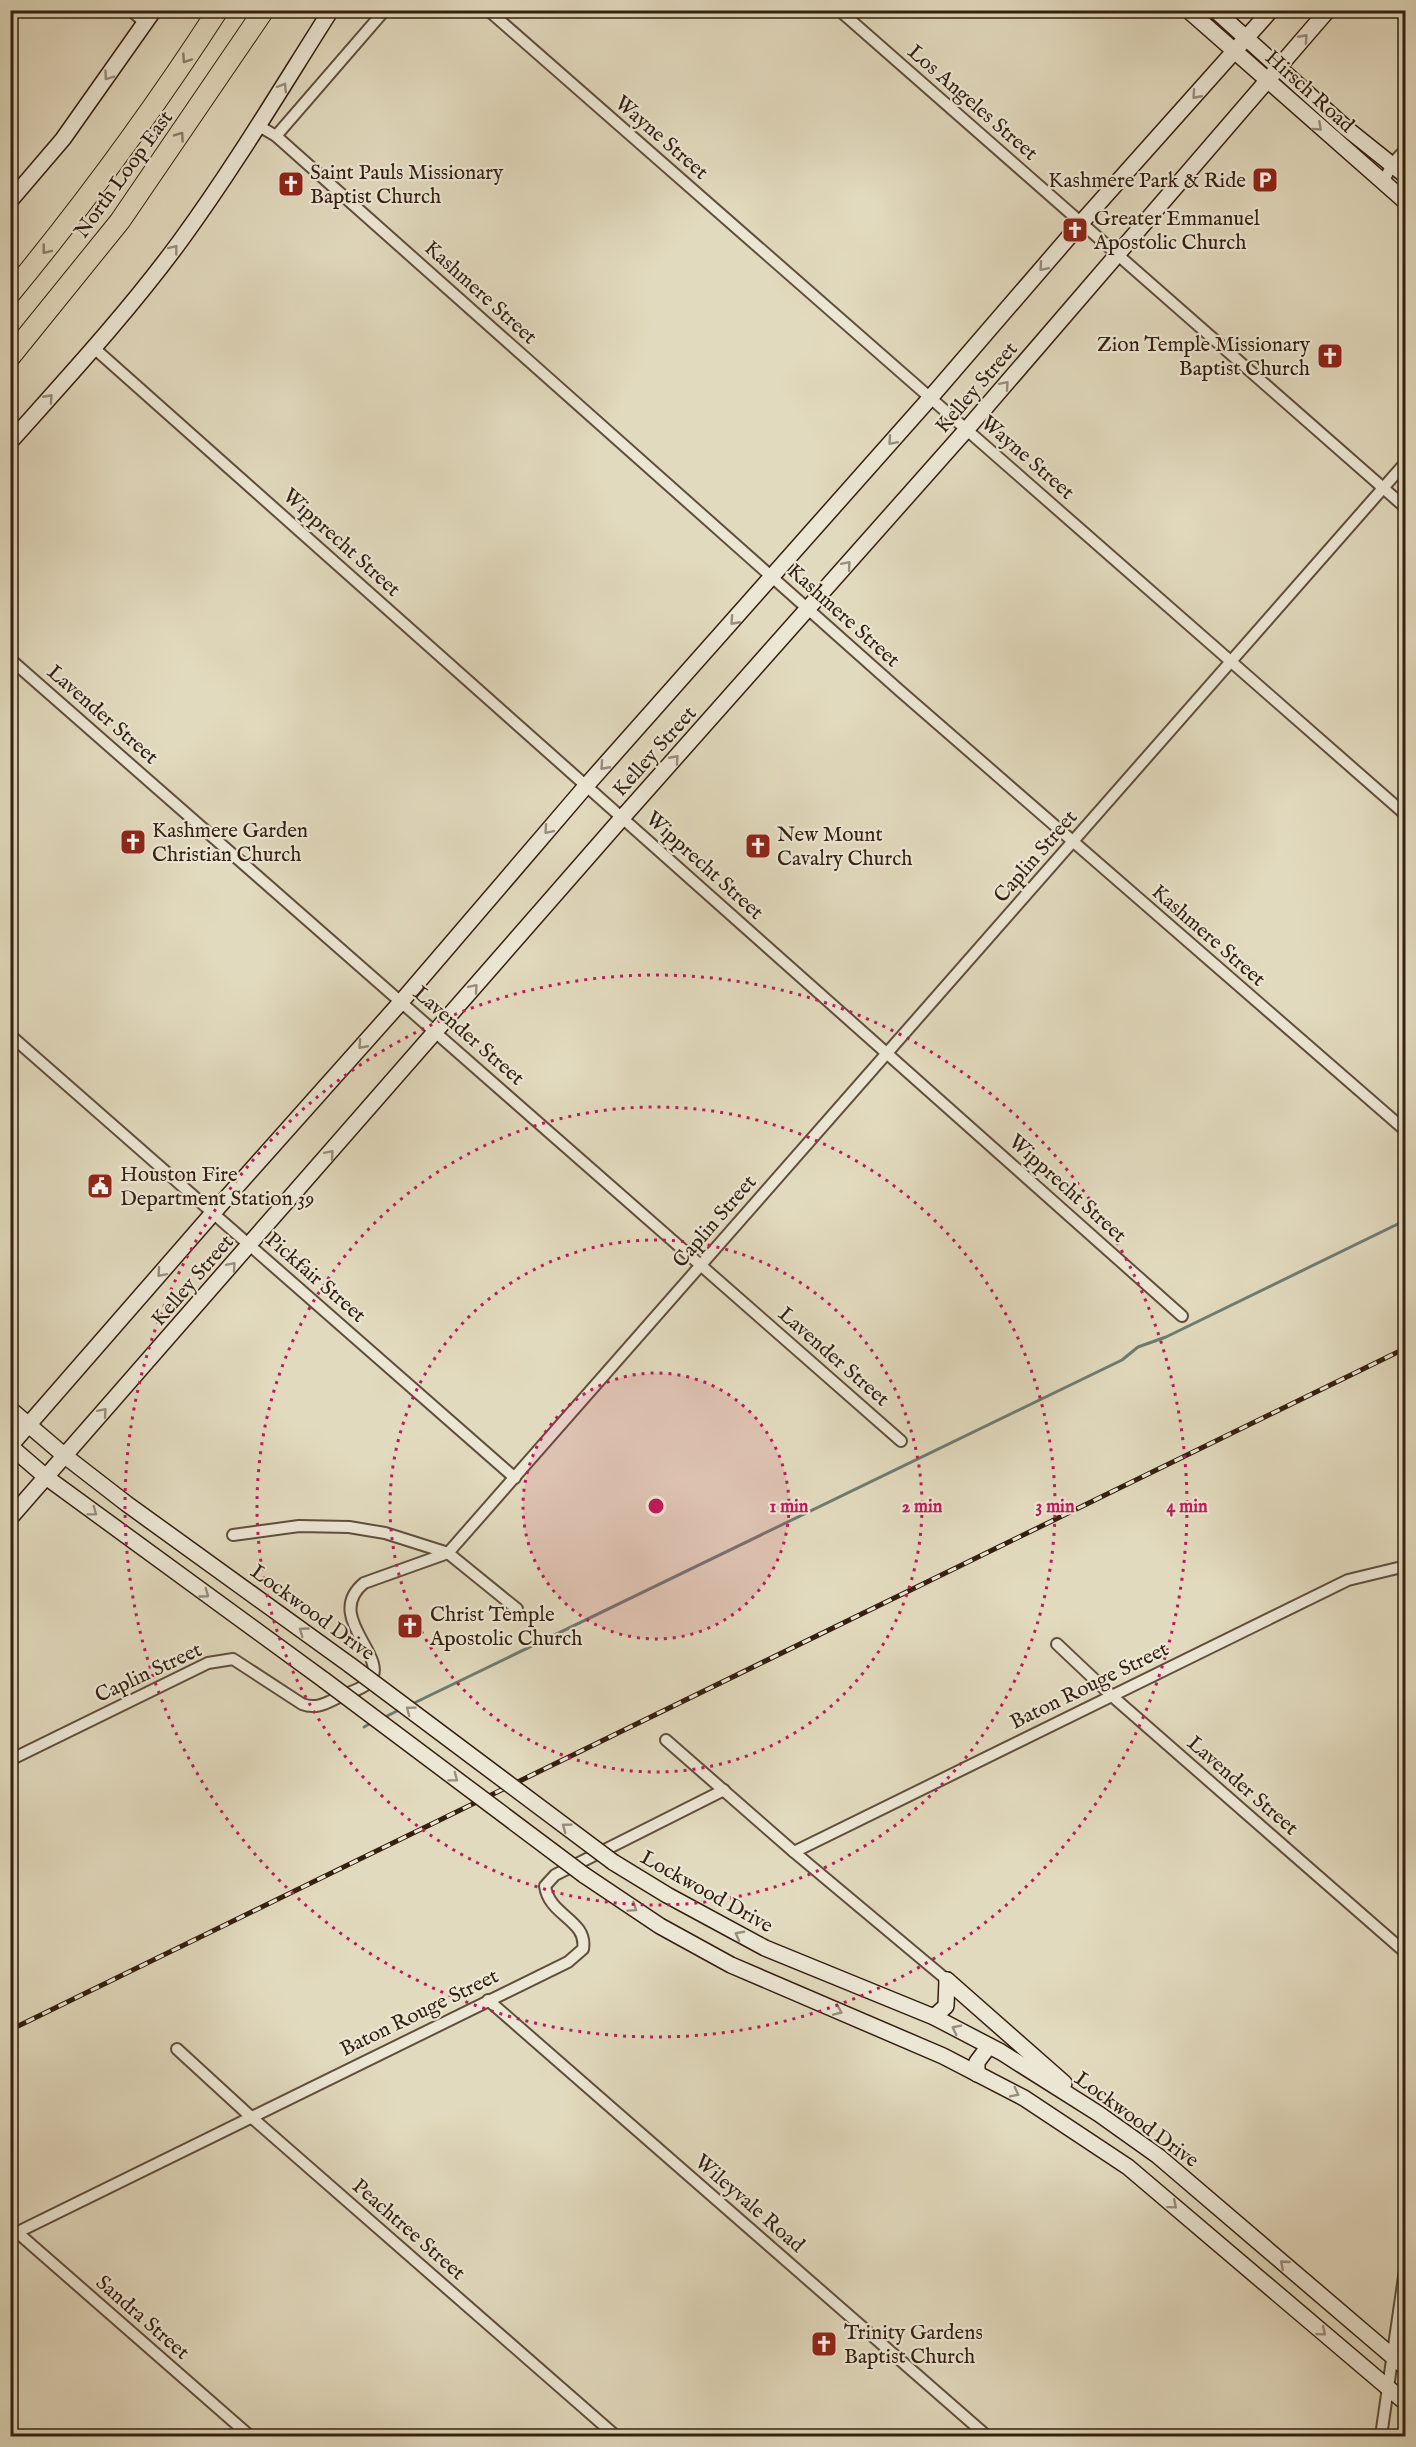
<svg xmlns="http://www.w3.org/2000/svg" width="1416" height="2447" viewBox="0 0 1416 2447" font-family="'IM FELL English',serif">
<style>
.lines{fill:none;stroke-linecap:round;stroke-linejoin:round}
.stream{stroke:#6e7c72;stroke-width:3}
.street-casing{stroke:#604e3c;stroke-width:14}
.secondary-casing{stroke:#341f10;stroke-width:18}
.highway-casing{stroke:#341f10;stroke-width:22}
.street{stroke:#ece7d5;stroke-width:10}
.secondary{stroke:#ece7d5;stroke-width:15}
.highway{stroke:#e2dabe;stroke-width:20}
.rail-casing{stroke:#341f10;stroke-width:5}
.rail{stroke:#ece7d5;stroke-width:3;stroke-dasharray:9;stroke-linecap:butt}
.secondary-bridge-casing{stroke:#341f10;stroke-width:18;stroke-linecap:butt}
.secondary-bridge{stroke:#ece7d5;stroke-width:15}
.oneway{stroke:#998d7c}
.oneway2{stroke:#8b7c67}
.ring{fill:none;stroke:#c2185b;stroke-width:3;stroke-dasharray:3 6}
.labels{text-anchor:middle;stroke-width:4.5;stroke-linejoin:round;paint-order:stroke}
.street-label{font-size:21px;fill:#341f10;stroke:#ece7d5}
.poi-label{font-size:21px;fill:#341f10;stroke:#ece7d5;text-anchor:start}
.centre{fill:#c2185b;stroke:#ece7d5;stroke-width:3}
.ring-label{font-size:18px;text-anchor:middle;font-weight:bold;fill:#c2185b;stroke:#ece7d5;stroke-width:4.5;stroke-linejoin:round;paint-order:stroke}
</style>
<rect width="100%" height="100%" fill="#e2dabe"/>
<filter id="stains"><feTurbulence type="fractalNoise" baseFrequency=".00333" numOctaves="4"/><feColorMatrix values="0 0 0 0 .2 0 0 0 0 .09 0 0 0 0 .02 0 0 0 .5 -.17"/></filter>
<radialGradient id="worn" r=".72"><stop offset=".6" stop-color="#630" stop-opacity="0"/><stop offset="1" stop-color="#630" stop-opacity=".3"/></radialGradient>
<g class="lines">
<g class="stream">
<path d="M410 1705 1122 1360 1138 1347 1166 1337 1406 1220"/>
<path d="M383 1718 401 1709"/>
<path d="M364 1727 371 1723"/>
</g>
<g class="street-casing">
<g id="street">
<path d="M131 10 145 23"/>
<path d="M488 10 1406 815"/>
<path d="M839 10 1406 508"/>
<path d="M259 126 276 136 899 690 1406 1131"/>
<path d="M276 136 385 10"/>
<path d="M1383 183 1392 164 1406 149"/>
<path d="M94 348 1182 1316"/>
<path d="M10 659 901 1441"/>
<path d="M10 1035 515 1478"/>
<path d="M233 1535 299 1526 349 1527 385 1533 448 1553 517 1609"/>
<path d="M1057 1644 1112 1696 1406 1953"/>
<path d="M666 1740 794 1852 947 1980"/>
<path d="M10 1760 208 1663 233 1659 302 1704C317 1710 328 1702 341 1696 350 1692 365 1688 370 1681 390 1656 323 1617 364 1583L448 1553 1406 462"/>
<path d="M794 1852 1348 1580 1406 1566"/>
<path d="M488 2000 987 2436"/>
<path d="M177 2049 250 2116 616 2436"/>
<path d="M10 2226 250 2436"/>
<path d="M18 2232 568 1962 583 1949C588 1920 549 1916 545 1886L555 1875 724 1790"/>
<path d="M1381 2436 1406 2263"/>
</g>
</g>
<g class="secondary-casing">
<g id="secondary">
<path d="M1188 10 1406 202"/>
<path d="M1215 10 1346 128 1406 176"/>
<path d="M10 201 63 139 154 10"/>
<path d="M10 442C69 376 129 311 181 240 235 166 282 87 331 10"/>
<path d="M10 1409 65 1456 127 1504 350 1665"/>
<path d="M10 1518 622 818 967 429 1328 10"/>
<path d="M324 1680 46 1477 10 1446 213 1213 401 1002 586 786 931 397 1081 223 1271 10"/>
<path d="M613 1862 667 1895 765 1948 934 2017 1001 2052 1099 2114 1158 2156 1406 2368"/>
<path d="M584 1875 660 1926 731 1965 943 2056 1024 2098 1128 2167 1406 2403"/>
<path d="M947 1980 1064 2083"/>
<path d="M934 2017 946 2006 947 1980"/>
<path d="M977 2074V2062L989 2046"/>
</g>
</g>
<g class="highway-casing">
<g id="highway">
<path d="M10 294C85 203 154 109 218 10"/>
<path d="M10 357 120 221 264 10"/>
</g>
</g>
<use href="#street" class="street"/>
<use href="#secondary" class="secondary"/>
<use href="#highway" class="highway"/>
<g class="rail-casing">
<path id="rail" d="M10 2030 1406 1348"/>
</g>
<use href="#rail" class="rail"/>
<g class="secondary-bridge-casing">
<g id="secondary-bridge">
<path d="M350 1665 613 1862"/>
<path d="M324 1680 584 1875"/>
</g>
</g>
<use href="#secondary-bridge" class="secondary-bridge"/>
</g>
<defs><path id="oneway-chevron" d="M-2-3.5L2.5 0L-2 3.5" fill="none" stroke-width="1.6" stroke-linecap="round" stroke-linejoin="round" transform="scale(1.5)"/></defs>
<g class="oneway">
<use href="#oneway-chevron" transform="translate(1304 38) rotate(-48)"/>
<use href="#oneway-chevron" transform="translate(108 76) rotate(126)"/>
<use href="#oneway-chevron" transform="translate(283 87) rotate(-58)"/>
<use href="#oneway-chevron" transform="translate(1196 95) rotate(132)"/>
<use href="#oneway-chevron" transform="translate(1318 127) rotate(42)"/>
<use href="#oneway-chevron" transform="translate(174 249) rotate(-52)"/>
<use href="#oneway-chevron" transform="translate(1043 267) rotate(131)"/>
<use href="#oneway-chevron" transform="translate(1005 385) rotate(-49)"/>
<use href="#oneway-chevron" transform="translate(49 398) rotate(-48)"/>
<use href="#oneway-chevron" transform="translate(892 441) rotate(131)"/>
<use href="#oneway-chevron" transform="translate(847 565) rotate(-49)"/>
<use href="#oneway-chevron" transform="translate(734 621) rotate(132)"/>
<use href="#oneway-chevron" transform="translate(675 759) rotate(-48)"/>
<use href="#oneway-chevron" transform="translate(604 766) rotate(132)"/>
<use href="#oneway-chevron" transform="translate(548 830) rotate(131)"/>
<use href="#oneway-chevron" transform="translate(474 988) rotate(-49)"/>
<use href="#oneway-chevron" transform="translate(362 1045) rotate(132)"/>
<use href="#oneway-chevron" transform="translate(330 1154) rotate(-49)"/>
<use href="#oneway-chevron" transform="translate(232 1266) rotate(-49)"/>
<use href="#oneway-chevron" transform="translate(161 1273) rotate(131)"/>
<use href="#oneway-chevron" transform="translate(103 1412) rotate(-49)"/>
<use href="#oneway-chevron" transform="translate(93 1512) rotate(37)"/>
<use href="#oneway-chevron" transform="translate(205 1594) rotate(36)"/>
<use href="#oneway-chevron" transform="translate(303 1631) rotate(-144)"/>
<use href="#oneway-chevron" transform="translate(410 1710) rotate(-143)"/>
<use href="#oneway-chevron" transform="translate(454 1778) rotate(37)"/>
<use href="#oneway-chevron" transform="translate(566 1827) rotate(-143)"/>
<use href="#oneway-chevron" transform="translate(633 1908) rotate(34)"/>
<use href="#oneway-chevron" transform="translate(739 1935) rotate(-152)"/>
<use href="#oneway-chevron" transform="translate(838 2011) rotate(23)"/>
<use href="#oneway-chevron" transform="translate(956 2029) rotate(-153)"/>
<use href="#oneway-chevron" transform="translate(1015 2093) rotate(27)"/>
<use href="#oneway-chevron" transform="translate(1173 2205) rotate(40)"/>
<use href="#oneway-chevron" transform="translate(1284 2264) rotate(-139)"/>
<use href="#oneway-chevron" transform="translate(1322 2332) rotate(40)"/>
</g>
<g class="oneway2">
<use href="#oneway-chevron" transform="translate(186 59) rotate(124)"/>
<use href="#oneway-chevron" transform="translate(180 136) rotate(-55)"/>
<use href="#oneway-chevron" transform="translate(46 250) rotate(128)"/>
</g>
<circle cx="656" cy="1506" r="133" fill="#c2185b" fill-opacity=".12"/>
<g class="ring">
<circle cx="656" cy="1506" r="133"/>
<circle cx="656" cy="1506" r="266"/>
<circle cx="656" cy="1506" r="399"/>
<circle cx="656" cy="1506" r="531"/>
</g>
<defs>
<g id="parking-square" transform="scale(1.35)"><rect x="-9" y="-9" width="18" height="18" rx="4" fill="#8f2418" stroke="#ece7d5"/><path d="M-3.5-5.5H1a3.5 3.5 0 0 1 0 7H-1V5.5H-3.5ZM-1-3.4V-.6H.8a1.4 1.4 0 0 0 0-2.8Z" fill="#fff"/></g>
<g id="church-square" transform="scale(1.35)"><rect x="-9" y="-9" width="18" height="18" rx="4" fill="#8f2418" stroke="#ece7d5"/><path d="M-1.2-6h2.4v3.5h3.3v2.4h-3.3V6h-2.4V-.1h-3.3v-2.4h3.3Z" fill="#fff"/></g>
<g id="civic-square" transform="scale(1.35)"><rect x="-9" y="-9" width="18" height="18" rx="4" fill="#8f2418" stroke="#ece7d5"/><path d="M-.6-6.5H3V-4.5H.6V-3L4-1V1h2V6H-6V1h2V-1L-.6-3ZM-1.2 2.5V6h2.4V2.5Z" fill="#fff"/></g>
</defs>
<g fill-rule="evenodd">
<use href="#parking-square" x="1265" y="180"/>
<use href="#church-square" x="291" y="184"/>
<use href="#church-square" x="1075" y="230"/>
<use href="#church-square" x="1330" y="356"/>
<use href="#church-square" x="133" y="842"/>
<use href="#church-square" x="758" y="846"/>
<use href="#civic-square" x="100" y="1186"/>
<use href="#church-square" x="410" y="1626"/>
<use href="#church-square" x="824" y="2344"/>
</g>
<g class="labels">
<g class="street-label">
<text transform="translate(1310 91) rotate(42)" y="7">Hirsch Road</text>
<text transform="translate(973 102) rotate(41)" y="7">Los Angeles Street</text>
<text transform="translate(662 137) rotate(41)" y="7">Wayne Street</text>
<text transform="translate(123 174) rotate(-54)" y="7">North Loop East</text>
<text transform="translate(481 292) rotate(42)" y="7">Kashmere Street</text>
<text transform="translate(976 387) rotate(-49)" y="7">Kelley Street</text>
<text transform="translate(1028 457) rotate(41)" y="7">Wayne Street</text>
<text transform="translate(342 542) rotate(42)" y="7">Wipprecht Street</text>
<text transform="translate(844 615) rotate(42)" y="7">Kashmere Street</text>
<text transform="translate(103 714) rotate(41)" y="7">Lavender Street</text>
<text transform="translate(654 751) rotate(-48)" y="7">Kelley Street</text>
<text transform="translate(1035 856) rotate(-49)" y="7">Caplin Street</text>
<text transform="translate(705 865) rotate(42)" y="7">Wipprecht Street</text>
<text transform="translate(1209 935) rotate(41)" y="7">Kashmere Street</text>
<text transform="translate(469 1035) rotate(41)" y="7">Lavender Street</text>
<text transform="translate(1068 1188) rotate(42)" y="7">Wipprecht Street</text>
<text transform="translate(714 1221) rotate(-49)" y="7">Caplin Street</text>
<text transform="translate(316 1277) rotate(41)" y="7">Pickfair Street</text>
<text transform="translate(192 1280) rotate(-49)" y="7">Kelley Street</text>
<text transform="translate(834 1356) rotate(41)" y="7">Lavender Street</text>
<text transform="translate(313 1612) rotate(36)" y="7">Lockwood Drive</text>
<text transform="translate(148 1672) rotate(-25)" y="7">Caplin Street</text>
<text transform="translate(1089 1685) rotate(-26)" y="7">Baton Rouge Street</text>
<text transform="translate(1243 1785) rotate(41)" y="7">Lavender Street</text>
<text transform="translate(707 1891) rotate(29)" y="7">Lockwood Drive</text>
<text transform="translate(419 2012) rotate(-26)" y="7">Baton Rouge Street</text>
<text transform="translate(1137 2119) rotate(36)" y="7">Lockwood Drive</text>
<text transform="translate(750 2203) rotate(41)" y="7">Wileyvale Road</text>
<text transform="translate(409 2229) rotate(41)" y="7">Peachtree Street</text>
<text transform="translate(143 2317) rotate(41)" y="7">Sandra Street</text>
</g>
<g class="poi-label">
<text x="310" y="179">Saint Pauls Missionary<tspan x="310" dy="24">Baptist Church</tspan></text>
<text x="1246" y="187" text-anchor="end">Kashmere Park &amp; Ride</text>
<text x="1094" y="225">Greater Emmanuel<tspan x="1094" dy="24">Apostolic Church</tspan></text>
<text x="1310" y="351" text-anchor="end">Zion Temple Missionary<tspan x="1310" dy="24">Baptist Church</tspan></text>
<text x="152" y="837">Kashmere Garden<tspan x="152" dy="24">Christian Church</tspan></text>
<text x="777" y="841">New Mount<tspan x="777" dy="24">Cavalry Church</tspan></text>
<text x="120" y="1181">Houston Fire<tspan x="120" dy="24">Department Station 39</tspan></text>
<text x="430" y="1621">Christ Temple<tspan x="430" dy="24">Apostolic Church</tspan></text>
<text x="844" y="2339">Trinity Gardens<tspan x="844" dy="24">Baptist Church</tspan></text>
</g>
</g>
<circle cx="656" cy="1506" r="9" class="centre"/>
<g class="ring-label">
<text x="789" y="1512">1 min</text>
<text x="922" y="1512">2 min</text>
<text x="1055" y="1512">3 min</text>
<text x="1187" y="1512">4 min</text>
</g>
<rect width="1416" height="2447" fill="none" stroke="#e2dabe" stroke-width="36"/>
<rect x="12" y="12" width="1392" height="2423" fill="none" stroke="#341f10" stroke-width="3"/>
<rect x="18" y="18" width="1380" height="2411" fill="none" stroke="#341f10" stroke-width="1.5"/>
<rect width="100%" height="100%" filter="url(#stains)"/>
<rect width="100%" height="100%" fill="url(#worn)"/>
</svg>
